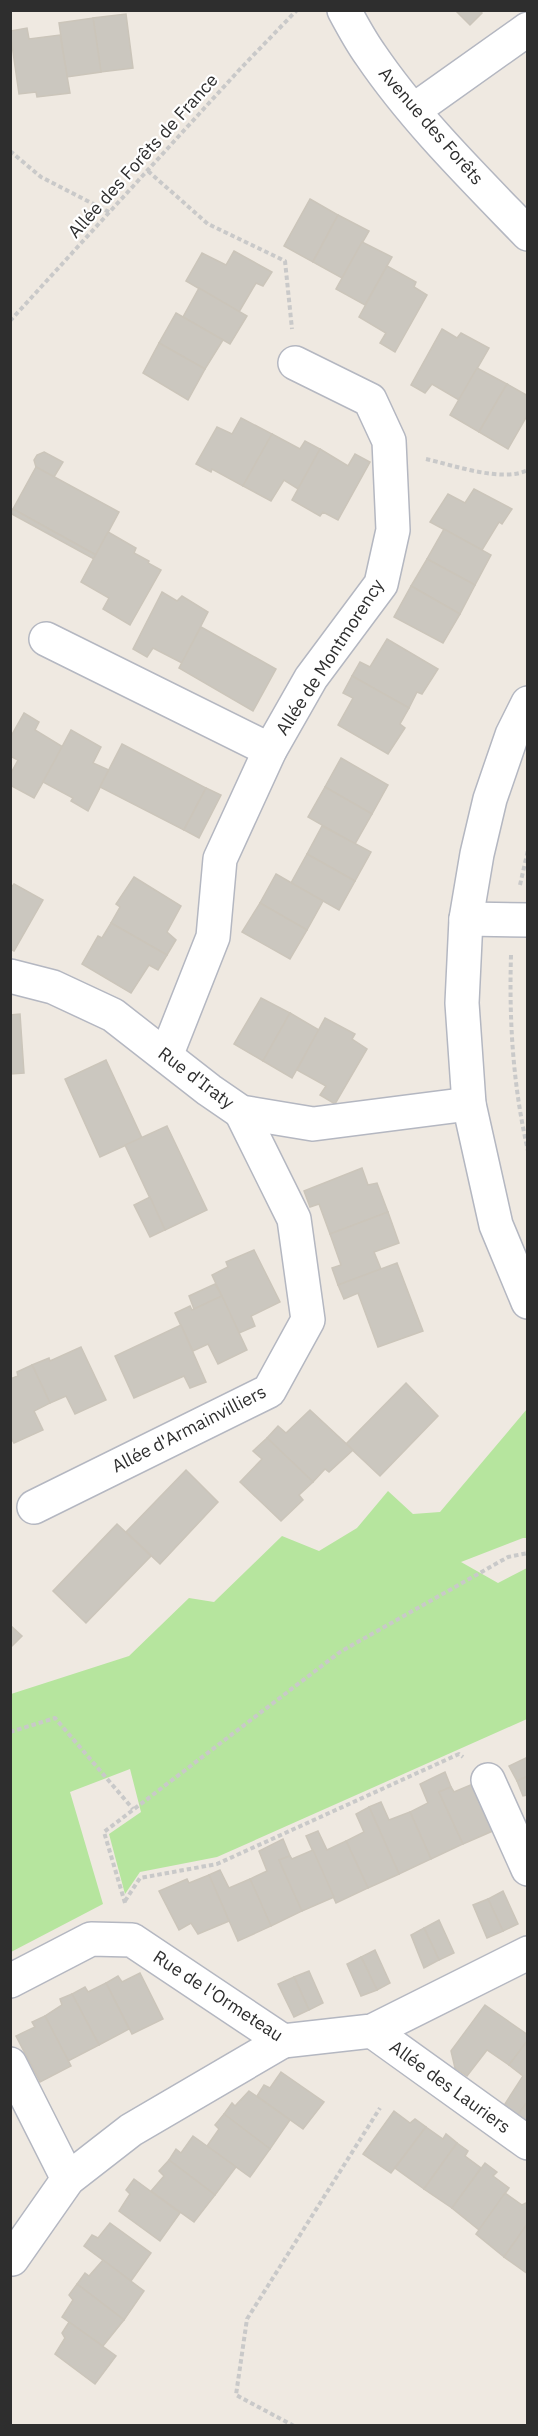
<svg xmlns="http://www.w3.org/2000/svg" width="538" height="2436" viewBox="0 0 538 2436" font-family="'IBM Plex Sans',sans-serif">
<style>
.green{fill:#b6e59e}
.building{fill:#cbc7bf;stroke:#cbc5ba;stroke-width:1.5}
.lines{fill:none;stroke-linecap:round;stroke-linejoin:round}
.street-casing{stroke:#b4b7c1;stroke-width:36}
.path{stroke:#c9c9c9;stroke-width:4;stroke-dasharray:4.5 3;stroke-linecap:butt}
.street{stroke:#fff;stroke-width:33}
.labels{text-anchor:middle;stroke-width:4.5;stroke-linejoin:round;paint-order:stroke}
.street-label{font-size:18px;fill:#2e2e2e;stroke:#fff}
</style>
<rect width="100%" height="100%" fill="#efe9e1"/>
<path class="green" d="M527 1409V1538H523L461 1562 498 1583 527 1568V1719L217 1857 140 1872 125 1894 109 1834 141 1812 130 1769 70 1792 103 1904 11 1952V1694L129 1656 189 1598 214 1602 282 1536 319 1551 357 1528 388 1491 413 1514 440 1512Z"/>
<g class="building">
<path d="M455 10H479L482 13 470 25Z"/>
<path d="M126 14 133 68 101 72 93 18Z"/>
<path d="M93 18 101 72 67 77 59 23Z"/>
<path d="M27 28 29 39 60 35 70 93 37 97 36 92 19 94 10 31Z"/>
<path d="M310 199 338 215 313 262 284 246Z"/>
<path d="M338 215 369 231 342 278 313 262Z"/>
<path d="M362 242 392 257 365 305 336 289Z"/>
<path d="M234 251 272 272 263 286 256 283 239 312 186 281 202 253 226 265Z"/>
<path d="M387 266 416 282 414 287 427 295 395 352 380 343 386 333 359 317Z"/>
<path d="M199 288 247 316 230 344 183 317Z"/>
<path d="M176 313 223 340 205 369 159 343Z"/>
<path d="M442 329 457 338 461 333 489 348 459 400 432 384 425 393 411 385Z"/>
<path d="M159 343 205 369 188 400 143 373Z"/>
<path d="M477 368 507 384 479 432 450 415Z"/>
<path d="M507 384 528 396V414L508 449 479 432Z"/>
<path d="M241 418 272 434 243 486 212 469 211 472 196 464 217 427 232 434Z"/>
<path d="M272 434 300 449 305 441 320 449 298 489 284 480 271 501 243 486Z"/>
<path d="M320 449 348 466 355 454 370 462 338 520 323 512 320 516 292 500Z"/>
<path d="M44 452 63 462 54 477 36 467 34 460 37 455Z"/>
<path d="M36 467 119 512 96 555 13 509Z"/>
<path d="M474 489 512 509 502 524 499 522 482 550 430 522 448 494 465 503Z"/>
<path d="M13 509 96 555 94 559 10 513Z"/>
<path d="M444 529 491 555 475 585 427 559Z"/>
<path d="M108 532 136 548 134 553 149 561 148 563 161 570 130 625 103 609 109 598 81 582Z"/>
<path d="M427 559 475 585 460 614 411 586Z"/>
<path d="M411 586 460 614 443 643 394 617Z"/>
<path d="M162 592 177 601 182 596 208 612 182 663 153 648 147 657 133 649Z"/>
<path d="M201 627 276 669 253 711 179 668Z"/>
<path d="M387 639 438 669 422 694 417 692 409 708 352 676 360 662 370 667Z"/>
<path d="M352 676 409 708 400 724 405 728 388 754 338 725 353 698 343 693Z"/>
<path d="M24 713 39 722 35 730 63 747 34 798 10 785V775L18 760 10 756V738Z"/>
<path d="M71 730 101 747 93 763 109 770 88 811 71 801 73 798 43 782Z"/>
<path d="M122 744 206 788 184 830 100 787Z"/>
<path d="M341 758 388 785 372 814 325 787Z"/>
<path d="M325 787 372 814 355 844 308 817Z"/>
<path d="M206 788 221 795 199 838 184 830Z"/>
<path d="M322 826 371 852 355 881 307 854Z"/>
<path d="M307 854 355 881 339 910 291 883Z"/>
<path d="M276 874 323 901 307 930 260 903Z"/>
<path d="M134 877 181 906 167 932 176 940 167 955 111 923 120 907 116 904Z"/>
<path d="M14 884 43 900 14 951 10 949V889Z"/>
<path d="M260 903 307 930 290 959 242 932Z"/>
<path d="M111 923 167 955 158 970 149 965 131 993 82 964 98 936 102 938Z"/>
<path d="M261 998 290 1013 263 1061 234 1044Z"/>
<path d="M290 1013 319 1030 292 1078 263 1061Z"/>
<path d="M20 1014 24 1073 10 1074V1015Z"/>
<path d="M325 1018 355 1034 352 1039 367 1049 335 1104 320 1095 326 1086 297 1070Z"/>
<path d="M106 1060 142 1138 100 1157 65 1079Z"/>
<path d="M167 1126 207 1210 165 1230 125 1145Z"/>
<path d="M362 1168 368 1185 377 1183 388 1212 330 1234 319 1204 310 1207 304 1191Z"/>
<path d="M150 1197 165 1230 150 1237 134 1205Z"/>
<path d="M388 1212 399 1243 374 1252 381 1269 338 1285 332 1268 341 1265 330 1234Z"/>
<path d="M254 1250 280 1302 251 1316 255 1326 239 1333 212 1275 228 1267 226 1262Z"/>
<path d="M397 1263 423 1331 378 1347 358 1293 344 1299 338 1285Z"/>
<path d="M215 1284 222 1296 194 1309 189 1296Z"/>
<path d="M222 1296 247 1350 218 1364 208 1344 193 1351 175 1313 190 1306 192 1310Z"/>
<path d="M181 1325 206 1382 190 1388 184 1376 134 1398 115 1356Z"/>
<path d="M81 1347 106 1400 75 1414 66 1396 50 1403 32 1365 49 1358 50 1361Z"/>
<path d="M32 1365 50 1403 34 1411 43 1430 14 1443 10 1436V1379L18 1376 17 1372Z"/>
<path d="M406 1383 438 1416 380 1476 346 1444Z"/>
<path d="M310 1410 353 1450 329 1472 325 1469 313 1482 267 1438 278 1426 286 1433Z"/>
<path d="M267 1438 313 1482 299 1495 303 1500 281 1521 240 1482 262 1459 253 1451Z"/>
<path d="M186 1470 218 1502 160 1564 126 1532Z"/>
<path d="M117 1524 151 1556 86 1623 53 1591Z"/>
<path d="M10 1625 22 1636 10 1648Z"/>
<path d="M528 1757V1776L517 1781 509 1766Z"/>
<path d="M445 1772 451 1787 439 1792 463 1844 431 1859 410 1812 428 1803 420 1784Z"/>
<path d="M528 1776V1795L523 1796 517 1781Z"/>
<path d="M473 1784 495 1830 463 1844 439 1792 451 1787 454 1792Z"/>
<path d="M381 1802 389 1820 410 1812 431 1859 399 1874 369 1807Z"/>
<path d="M369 1807 399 1874 368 1888 346 1841 364 1832 356 1814Z"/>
<path d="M318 1831 327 1850 346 1841 368 1888 336 1903 306 1836Z"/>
<path d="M283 1839 290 1856 279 1860 302 1911 271 1926 250 1879 267 1871 259 1851Z"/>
<path d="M313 1850 334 1897 302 1911 279 1860 290 1856 292 1859Z"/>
<path d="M220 1870 229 1888 250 1879 271 1926 238 1941 209 1875Z"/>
<path d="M209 1875 229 1921 198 1934 191 1923 179 1930 159 1891 187 1879 189 1883Z"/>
<path d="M503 1891 518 1924 503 1931 488 1899Z"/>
<path d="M488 1899 503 1931 487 1938 473 1905Z"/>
<path d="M439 1920 454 1953 439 1960 424 1928Z"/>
<path d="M424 1928 439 1960 424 1968 411 1935Z"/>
<path d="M375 1950 390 1983 377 1990 361 1957Z"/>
<path d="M361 1957 377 1990 361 1996 347 1964Z"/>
<path d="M309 1971 323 2003 309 2010 294 1977Z"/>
<path d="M140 1973 163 2019 132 2034 106 1983 118 1976 122 1982Z"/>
<path d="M294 1977 309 2010 294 2017 278 1984Z"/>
<path d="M106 1983 129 2029 99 2045 72 1994 85 1987 88 1992Z"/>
<path d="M72 1994 99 2045 68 2061 45 2016 62 2005 60 1999Z"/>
<path d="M485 2005 528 2035V2040L509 2065 487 2050 467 2076 455 2068 451 2051Z"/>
<path d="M45 2016 71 2066 40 2082 16 2036 35 2027 32 2022Z"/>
<path d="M528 2040V2101L516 2117 503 2107 523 2076 509 2065Z"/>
<path d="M281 2072 324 2102 303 2129 257 2096 264 2085 270 2088Z"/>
<path d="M249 2091 290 2120 270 2149 224 2114 232 2103 235 2106Z"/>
<path d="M528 2101V2126L516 2117Z"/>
<path d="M394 2111 410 2123 415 2119 426 2127 391 2173 363 2154Z"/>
<path d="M224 2114 270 2149 250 2177 207 2146 219 2129 215 2125Z"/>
<path d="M426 2127 443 2139 446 2134 457 2143 424 2189 395 2168Z"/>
<path d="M193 2136 236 2167 215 2195 169 2160 176 2149 181 2153Z"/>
<path d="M457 2143 468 2151 465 2156 481 2168 452 2208 424 2189Z"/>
<path d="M169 2160 215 2195 194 2222 151 2191 164 2176 159 2171Z"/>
<path d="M485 2163 497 2172 493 2176 509 2188 479 2230 452 2208Z"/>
<path d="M134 2179 180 2213 160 2241 119 2211 130 2194 126 2190Z"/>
<path d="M505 2193 522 2205 528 2202V2223L504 2257 476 2234Z"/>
<path d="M110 2223 151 2253 131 2281 84 2246 92 2235 98 2238Z"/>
<path d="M528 2223V2274L504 2257Z"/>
<path d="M103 2260 144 2291 124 2320 77 2284 85 2273 89 2276Z"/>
<path d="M77 2284 124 2320 103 2346 62 2317 73 2300 69 2295Z"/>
<path d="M69 2322 116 2356 95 2384 55 2354 65 2338 62 2333Z"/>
</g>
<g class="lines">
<g class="street-casing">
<g id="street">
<path d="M344 10C352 25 360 40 370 54 414 119 473 177 528 234"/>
<path d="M414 110 528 29"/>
<path d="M46 639 270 750"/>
<path d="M528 703 512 735 490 799 477 854 466 919 462 1003 469 1104 496 1225 528 1302"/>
<path d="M466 919 528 920"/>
<path d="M10 976 53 987 113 1015 209 1090 241 1112 313 1124 469 1104"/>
<path d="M166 1056 213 937 220 859 270 750 311 678 381 584 393 530 389 441 370 400 295 363"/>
<path d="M34 1507 269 1391 308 1320 294 1219 241 1112"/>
<path d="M488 1780 528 1869"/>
<path d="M10 1981 91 1939 132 1940 283 2041 372 2031 528 1953"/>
<path d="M372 2031 528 2143"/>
<path d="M10 2064 68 2179"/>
<path d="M12 2259 68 2179 131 2130 283 2041"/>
</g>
</g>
<g class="path">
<path d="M10 151 41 177 109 212"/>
<path d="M148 171 208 224 285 261 292 329"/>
<path d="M10 321 241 68 297 10"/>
<path d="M426 459C453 465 502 483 528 470"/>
<path d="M520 885 528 850"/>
<path d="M511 955C509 1021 513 1086 528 1151"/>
<path d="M10 1732 55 1718 133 1809"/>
<path d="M125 1901 140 1878 217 1864 459 1754 463 1757"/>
<path d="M125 1903 104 1832 340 1652 508 1557 528 1553"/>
<path d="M294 2426 236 2395 247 2319 380 2108"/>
</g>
<use href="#street" class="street"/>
</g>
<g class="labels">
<g class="street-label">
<text transform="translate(431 126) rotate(49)" y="6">Avenue des Forêts</text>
<text transform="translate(143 156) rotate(-48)" y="6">Allée des Forêts de France</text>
<text transform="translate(330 657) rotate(-57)" y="6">Allée de Montmorency</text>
<text transform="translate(196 1078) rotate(37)" y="6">Rue d'Iraty</text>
<text transform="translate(189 1429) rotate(-27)" y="6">Allée d'Armainvilliers</text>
<text transform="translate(218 1996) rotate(33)" y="6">Rue de l'Ormeteau</text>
<text transform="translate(450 2087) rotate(36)" y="6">Allée des Lauriers</text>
</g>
</g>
<rect width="538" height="2436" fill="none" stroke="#2e2e2e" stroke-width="24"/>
</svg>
